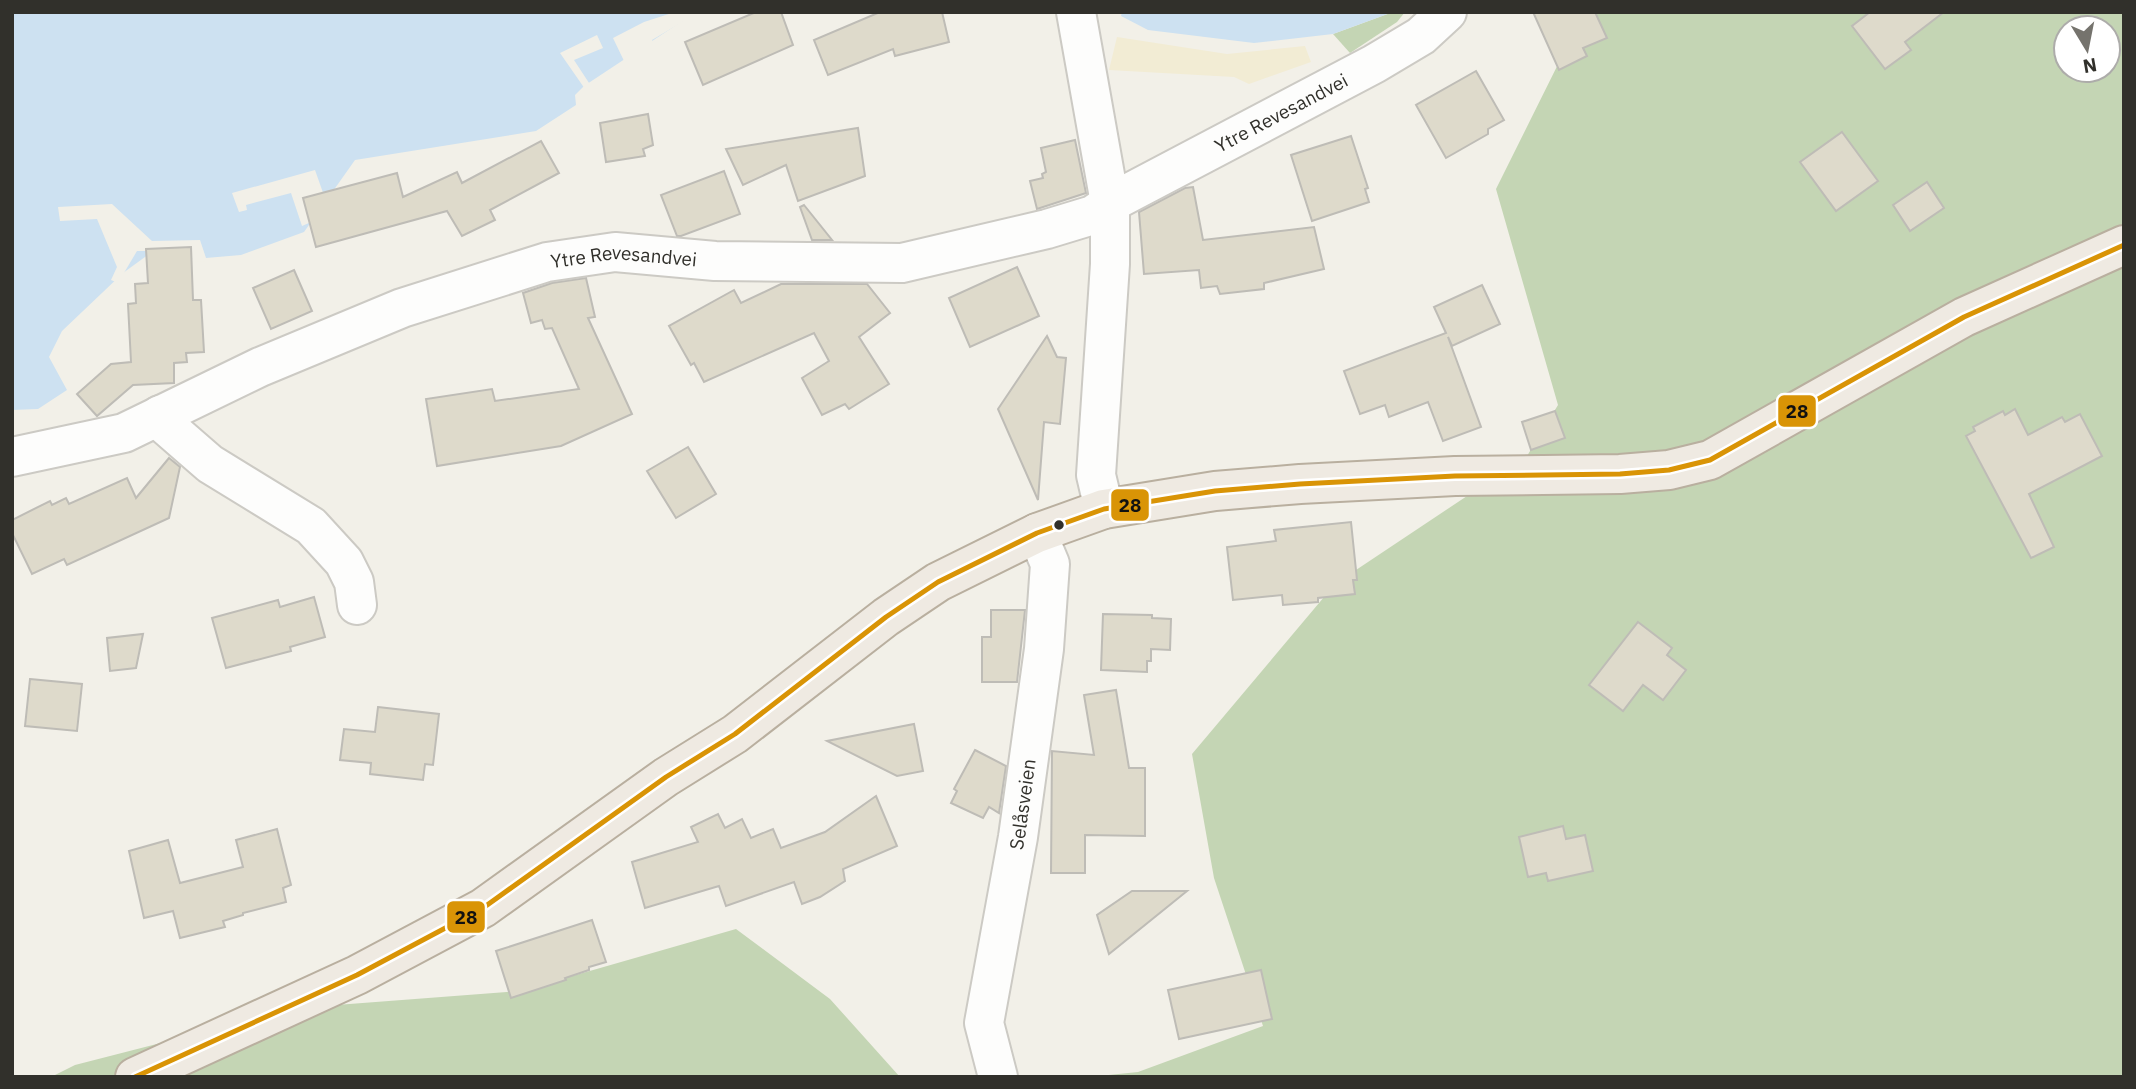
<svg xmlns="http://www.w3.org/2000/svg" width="2136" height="1089" viewBox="0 0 2136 1089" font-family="'IBM Plex Sans',sans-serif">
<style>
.forest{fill:#c4d5b4;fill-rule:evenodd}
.sand{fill:#f2ecd4}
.water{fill:#cde1f1}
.pier{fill:#f2f0e8}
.building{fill:#dedacb;stroke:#bebcb6;stroke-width:2}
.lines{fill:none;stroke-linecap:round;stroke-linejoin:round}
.minor-casing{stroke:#cccac4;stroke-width:42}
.major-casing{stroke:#b9af9f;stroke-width:42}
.minor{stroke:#fdfdfc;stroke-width:38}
.major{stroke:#efeae2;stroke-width:38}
.bus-1-casing{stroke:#fff;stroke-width:10}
.bus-1{stroke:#d99406;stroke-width:5}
.bus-dot{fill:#31302b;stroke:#fff;stroke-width:2.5}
.labels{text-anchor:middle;stroke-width:5;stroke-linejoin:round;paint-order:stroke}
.street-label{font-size:19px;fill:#31302b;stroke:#fff}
.line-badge{stroke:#fff;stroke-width:2.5}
.pale-badge-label{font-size:19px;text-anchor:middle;font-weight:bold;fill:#111}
</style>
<rect width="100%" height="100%" fill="#f2f0e8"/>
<g class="forest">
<path d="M1393 12H1405L1397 22 1350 53 1333 34Z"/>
<path d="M1584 12H2124V1077H1089L1138 1072 1263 1026 1214 878 1192 754 1335 584 1527 456 1558 405 1496 189ZM2066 28H2108V70H2066Z"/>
<path d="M736 929 830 999 900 1077H51L75 1065 297 1008 520 991Z"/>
</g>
<path class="sand" d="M1117 37 1227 54 1305 46 1311 62 1249 84 1234 77 1109 70Z"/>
<g class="water">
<path d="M12 12H696L584 86 575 95 576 105 536 131 355 160 304 232 241 255 194 259 156 249 123 273 62 331 49 357 67 390 38 409 12 410Z"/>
<path d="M1122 12H1393L1333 34 1254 43 1148 30 1121 16Z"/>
</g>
<g class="pier">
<path d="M675 12H699L652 40 654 44 625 63 613 38 644 22Z"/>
<path d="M597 35 603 48 574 60 591 86 585 89 560 53Z"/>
<path d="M315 170 327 204 316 220 302 226 291 193 246 205 247 210 239 212 232 193Z"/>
<path d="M112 204 152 241 200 240 207 261 195 262 186 251H137L118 283 111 280 117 267 97 219 60 221 58 207Z"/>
</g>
<g class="building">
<path d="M756 12H781L793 45 703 85 685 42Z"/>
<path d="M880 12H942L949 42 895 56 893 49 828 75 814 40Z"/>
<path d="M1533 12H1595L1607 38 1583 48 1587 56 1559 70Z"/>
<path d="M1870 12H1944L1905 42 1911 50 1885 69 1852 26Z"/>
<path d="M1476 71 1504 120 1488 129V134L1446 158 1416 105Z"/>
<path d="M648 114 653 145 643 149 645 156 606 162 600 123Z"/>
<path d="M858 128 865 176 798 201 786 165 743 185 726 149Z"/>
<path d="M1842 132 1878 181 1836 211 1800 162Z"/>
<path d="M1351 136 1368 188 1365 189 1369 202 1312 221 1291 155Z"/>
<path d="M1075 140 1086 193 1037 209 1030 181 1043 178 1042 174 1046 172 1041 148Z"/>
<path d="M541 141 559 173 490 210 495 220 462 236 447 211 316 247 303 198 397 173 403 197 457 172 462 183Z"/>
<path d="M724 171 740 214 681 236H677L661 195Z"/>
<path d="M1927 182 1944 208 1910 231 1893 205Z"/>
<path d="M1193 187 1203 240 1314 227 1324 269 1264 283V289L1220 294 1217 286 1201 288 1199 270 1144 274 1139 212 1185 188Z"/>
<path d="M804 205 832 240H812L800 207Z"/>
<path d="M191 247 193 300H201L204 352 186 353 187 362 174 363V383L133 385 97 416 77 394 111 364 131 362 128 304 136 303 135 284 148 283 146 249Z"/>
<path d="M1017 267 1039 316 970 347 949 298Z"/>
<path d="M294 270 312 311 271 329 253 288Z"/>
<path d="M586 278 595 317 588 318 632 414 561 446 437 466 426 399 492 389 495 401 579 389 552 328 545 329 542 320 531 323 523 293 552 283Z"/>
<path d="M781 284H867L890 313 859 337 889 384 849 409 845 404 822 415 802 378 829 361 814 333 704 382 694 363 691 365 669 326 734 290 741 303Z"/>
<path d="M1482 285 1500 324 1452 346 1448 337 1481 427 1443 441 1428 402 1389 417 1385 405 1360 414 1344 371 1446 333 1434 307Z"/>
<path d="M1047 336 1057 357 1066 358 1060 424 1044 422 1038 500 998 409Z"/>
<path d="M2015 409 2028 435 2062 417 2065 422 2080 414 2102 456 2029 494 2054 547 2031 558 1966 436 1975 431 1973 427 2003 411 2005 415Z"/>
<path d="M1555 411 1565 438 1531 450 1522 422Z"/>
<path d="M688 447 716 494 676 518 647 471Z"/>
<path d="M169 458 180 467 169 518 67 565 64 559 32 574 12 533V520L50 501 52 505 66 498 69 504 127 478 136 498Z"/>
<path d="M1351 522 1357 580H1353L1355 594 1318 598V602L1283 605 1282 595 1233 600 1227 547 1276 541 1274 530Z"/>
<path d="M314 597 325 637 290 647 291 651 226 668 212 618 278 600 280 607Z"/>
<path d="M991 610H1025L1017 682H982V637H991Z"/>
<path d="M1103 614 1152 615V618L1171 619 1170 650 1151 649V661H1147V672L1101 670Z"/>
<path d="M1638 622 1672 648 1667 655 1686 670 1663 700 1643 685 1623 711 1589 685Z"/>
<path d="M143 634 136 668 110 671 107 638Z"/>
<path d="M30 679 82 684 77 731 25 726Z"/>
<path d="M1116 690 1129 768H1145V836L1085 835V873H1051L1052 751 1094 755 1084 695Z"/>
<path d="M378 707 439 714 433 765 425 764 423 780 370 774 371 763 340 760 344 729 375 732Z"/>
<path d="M914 724 923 771 897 776 827 741Z"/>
<path d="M975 750 1006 766 999 813 989 807 983 818 951 803 957 791 954 789Z"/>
<path d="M876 796 897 846 843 869 845 881 820 897 802 904 794 882 726 906 719 886 645 908 632 862 698 842 691 827 718 814 725 828 742 819 751 838 773 829 781 848 825 832Z"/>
<path d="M1563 826 1566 839 1585 835 1593 871 1548 881 1546 873 1528 877 1519 837Z"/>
<path d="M277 829 291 885 283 888 286 902 243 913V915L223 921 225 927 180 938 173 911 144 918 129 851 168 840 180 883 243 867 236 840Z"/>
<path d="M1132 891H1187L1109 954 1097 915Z"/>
<path d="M592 920 606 962 589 967V970L565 978 566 980 511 998 496 951Z"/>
<path d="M1261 970 1272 1019 1179 1039 1168 990Z"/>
</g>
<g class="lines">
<g class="minor-casing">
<g id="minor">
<path d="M1076 12 1110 203V264L1096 475 1104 509"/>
<path d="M160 415 164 424 210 464 311 526 344 562 354 582 357 605"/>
<path id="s1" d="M12 457 124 433 260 367 402 308 547 262 615 252 715 261 902 263 1047 229 1093 215 1110 203 1374 64 1421 36 1447 12"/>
<path id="s2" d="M998 1077 984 1023 1018 837 1044 649 1050 564 1037 533"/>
</g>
</g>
<g class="major-casing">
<path id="major" d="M135 1077 357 975 483 908 666 777 735 734 886 617 938 582 1037 533 1104 509 1215 491 1300 484 1455 476 1620 474 1669 470 1710 460 1964 317 2124 245"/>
</g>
<use href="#minor" class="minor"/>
<use href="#major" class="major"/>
<g class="bus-1-casing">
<path id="bus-1" d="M135 1077 357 975 483 908 666 777 735 734 886 617 938 582 1037 533 1104 509 1215 491 1300 484 1455 476 1620 474 1669 470 1710 460 1964 317 2124 245"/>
</g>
<use href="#bus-1" class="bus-1"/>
</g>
<circle class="bus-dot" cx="1059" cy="525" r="6"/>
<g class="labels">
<g class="street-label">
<text dy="7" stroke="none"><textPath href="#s1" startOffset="1339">Ytre Revesandvei</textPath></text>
<text dy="7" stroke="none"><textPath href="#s1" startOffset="649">Ytre Revesandvei</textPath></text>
<text dy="7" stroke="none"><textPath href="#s2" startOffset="278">Selåsveien</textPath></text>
</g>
</g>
<g class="line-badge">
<rect x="1777" y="394" width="40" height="34" rx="7" fill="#d99406"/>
<rect x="1110" y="488" width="40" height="34" rx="7" fill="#d99406"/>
<rect x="446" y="900" width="40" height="34" rx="7" fill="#d99406"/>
</g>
<g class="pale-badge-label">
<text x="1797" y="418">28</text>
<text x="1130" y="512">28</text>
<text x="466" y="924">28</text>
</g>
<rect width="2136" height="1089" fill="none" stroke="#31302b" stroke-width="28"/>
<g transform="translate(2087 49) rotate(170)"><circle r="33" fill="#ffffff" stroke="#adacaa" stroke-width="2"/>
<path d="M0-5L12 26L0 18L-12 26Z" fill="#75736d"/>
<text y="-10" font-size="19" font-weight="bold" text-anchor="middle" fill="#31302b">N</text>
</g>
</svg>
